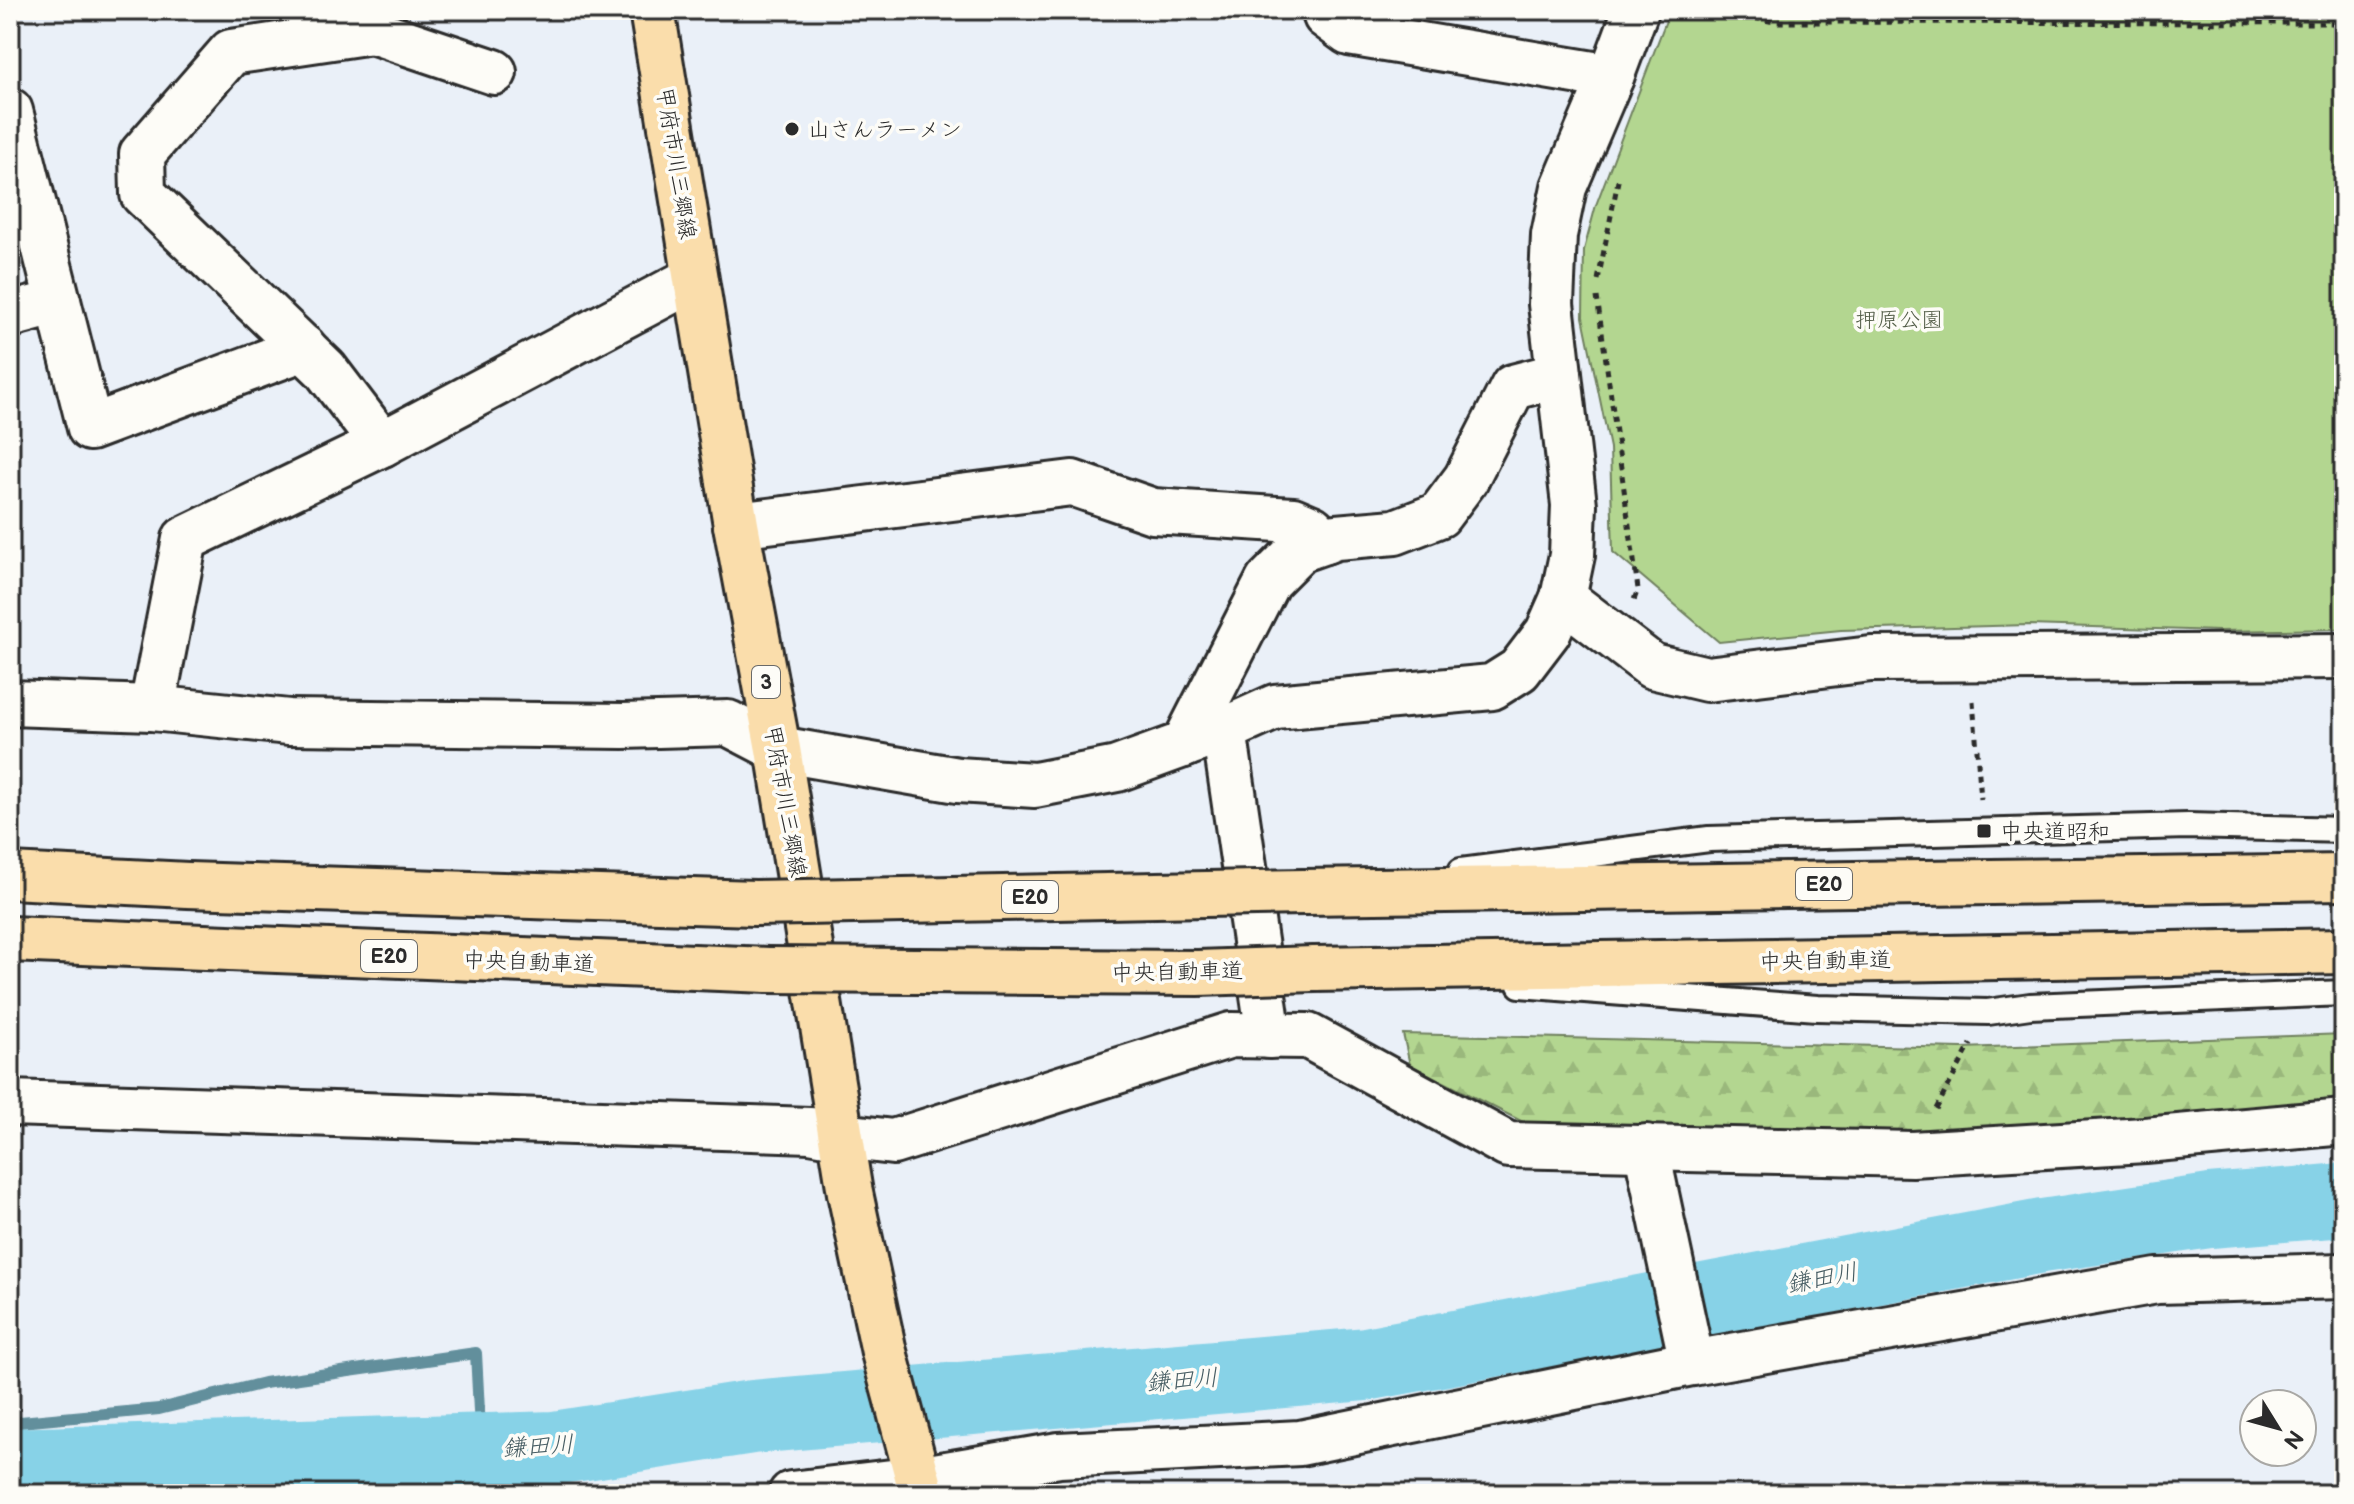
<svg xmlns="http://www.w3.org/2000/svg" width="2354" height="1504" viewBox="0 0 2354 1504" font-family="'Balsamiq Sans','Klee One',sans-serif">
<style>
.forest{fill:url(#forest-firs);stroke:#6f805e;stroke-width:2}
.park{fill:#b3d690;stroke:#6f805e;stroke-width:2}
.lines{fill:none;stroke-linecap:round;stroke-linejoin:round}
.stream{stroke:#628f9c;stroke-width:12}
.river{stroke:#87d2e7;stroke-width:74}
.service-casing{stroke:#2b2b2b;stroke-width:30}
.minor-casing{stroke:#2b2b2b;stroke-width:50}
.tertiary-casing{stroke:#2b2b2b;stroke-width:50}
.primary-casing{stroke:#2b2b2b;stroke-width:50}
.motorway-casing{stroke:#2b2b2b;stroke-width:50}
.path{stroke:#2b2b2b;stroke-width:5;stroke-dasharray:6 6;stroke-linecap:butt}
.service{stroke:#fdfcf7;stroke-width:24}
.minor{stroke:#fdfcf7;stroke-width:44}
.tertiary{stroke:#fdfcf7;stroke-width:44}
.primary{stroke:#faddab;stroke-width:44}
.motorway{stroke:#faddab;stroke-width:44}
.motorway-bridge-casing{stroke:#2b2b2b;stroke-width:50;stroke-linecap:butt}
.motorway-bridge{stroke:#faddab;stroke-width:44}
.poi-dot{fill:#2b2b2b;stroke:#fdfcf7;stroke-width:3}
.labels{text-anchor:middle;stroke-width:7;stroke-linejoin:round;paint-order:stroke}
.shield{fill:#fdfcf7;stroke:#6a6a68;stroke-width:2}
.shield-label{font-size:20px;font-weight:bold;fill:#2b2b2b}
.poi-label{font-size:22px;fill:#2b2b2b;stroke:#fdfcf7;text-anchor:start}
.street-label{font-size:22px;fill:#2b2b2b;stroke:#fdfcf7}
.park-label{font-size:22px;fill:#545e49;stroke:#fdfcf7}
.water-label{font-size:24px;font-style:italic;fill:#475d63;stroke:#fdfcf7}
</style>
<defs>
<pattern id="forest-firs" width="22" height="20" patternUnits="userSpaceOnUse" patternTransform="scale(2)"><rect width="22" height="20" fill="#b3d690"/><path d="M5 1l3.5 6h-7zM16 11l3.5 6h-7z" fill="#9ab87c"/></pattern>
</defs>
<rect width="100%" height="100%" fill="#eaf0f8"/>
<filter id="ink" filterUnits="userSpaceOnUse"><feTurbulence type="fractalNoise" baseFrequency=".0125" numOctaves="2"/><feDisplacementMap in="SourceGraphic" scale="16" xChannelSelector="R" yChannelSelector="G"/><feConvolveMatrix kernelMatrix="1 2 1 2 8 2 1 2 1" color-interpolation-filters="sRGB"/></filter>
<g filter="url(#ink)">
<path class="forest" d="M1403 1034 1962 1048 2344 1034V1105L2035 1137 1527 1124 1410 1065Z"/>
<path class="park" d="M1670 10H2344V629L2219 631 2029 625 1841 630 1719 642 1613 552 1610 448 1583 317 1584 250 1596 205Z"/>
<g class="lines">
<path class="stream" d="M10 1423 159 1409 264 1383 476 1353 481 1450"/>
<path class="river" d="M10 1465 554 1448 752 1417 1366 1364 2042 1236 2210 1211 2344 1200"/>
<g class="service-casing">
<g id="service">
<path d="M1461 871 1709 839 2188 826 2344 830"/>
<path d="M1520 985 1817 1008 1988 1012 2030 1006 2344 993"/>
</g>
</g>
<g class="minor-casing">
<g id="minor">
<path d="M1324 10 1326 16 1349 33 1611 77"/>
<path d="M10 111 90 428 304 348"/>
<path d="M10 315 58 302"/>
<path d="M382 444 325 369 143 194 142 154 231 52 372 31 494 72"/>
<path d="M736 525 1072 483 1153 511 1293 520 1312 528 1325 541"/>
<path d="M1563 598 1652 666 1707 679 1871 659 2344 656"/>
<path d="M152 708 185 539 382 444 695 278"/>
<path d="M1224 730 1269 1036"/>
<path d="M1184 745 1268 581 1299 550 1336 537 1395 532 1439 515 1466 479 1513 387 1559 375"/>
<path d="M10 1103 810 1130 843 1136 893 1142 1231 1035 1308 1036 1508 1145 1912 1154 2145 1140 2344 1122"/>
<path d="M1646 1147 1692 1363"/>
<path d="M791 1494 917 1479 1059 1455 1300 1443 1692 1363 2157 1281 2344 1276"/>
</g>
</g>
<g class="tertiary-casing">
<path id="tertiary" d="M10 703 152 708 289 722 623 726 728 723 778 749 958 780 1035 785 1117 769 1224 730 1275 707 1492 687 1519 670 1548 632 1563 598 1572 555 1574 505 1551 304 1554 235 1564 187 1611 77 1636 10"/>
</g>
<g class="primary-casing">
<path id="primary" d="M652 10 736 525 778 749 850 1193 884 1352 922 1494"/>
</g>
<g class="motorway-casing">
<g id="motorway">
<path d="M10 876 188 885 755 903"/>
<path d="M1304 892 2344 877"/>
<path d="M10 939 768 970"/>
<path d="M1314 969 2344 951"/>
</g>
</g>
<g class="path">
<path d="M1719 10 1774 22 2344 23"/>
<path d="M1598 280 1619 176"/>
<path d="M1597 297 1638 589 1634 600"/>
<path d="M1973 701 1981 799"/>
<path d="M1936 1109 1971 1044"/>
</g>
<use href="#service" class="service"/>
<use href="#minor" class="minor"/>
<use href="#tertiary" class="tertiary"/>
<use href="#primary" class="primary"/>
<use href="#motorway" class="motorway"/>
<g class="motorway-bridge-casing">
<g id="motorway-bridge">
<path d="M755 903 1304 892"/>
<path d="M768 970 1198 973 1314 969"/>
</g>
</g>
<use href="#motorway-bridge" class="motorway-bridge"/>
</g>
</g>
<g class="poi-dot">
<circle cx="792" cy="129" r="8"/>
<rect x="1976" y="823" width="16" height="16" rx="4"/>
</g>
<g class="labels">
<g class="shield">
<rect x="752" y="666" width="28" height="32" rx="6"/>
<rect x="1796" y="868" width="56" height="32" rx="6"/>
<rect x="1002" y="881" width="56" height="32" rx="6"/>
<rect x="361" y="940" width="56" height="32" rx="6"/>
</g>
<g class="shield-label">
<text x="766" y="689">3</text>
<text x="1824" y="891">E20</text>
<text x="1030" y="904">E20</text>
<text x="389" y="963">E20</text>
</g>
<g class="poi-label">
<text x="808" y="137">山さんラーメン</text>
<text x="2000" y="839">中央道昭和</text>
</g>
<g class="street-label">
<text transform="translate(677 163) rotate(81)" y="8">甲府市川三郷線</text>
<text transform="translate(786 801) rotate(80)" y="8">甲府市川三郷線</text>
<text transform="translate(1825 960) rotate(-1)" y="8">中央自動車道</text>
<text transform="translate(529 961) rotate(2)" y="8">中央自動車道</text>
<text transform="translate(1177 971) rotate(-1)" y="8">中央自動車道</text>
</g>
<g class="park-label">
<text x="1899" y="327">押原公園</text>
</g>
<g class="water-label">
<text transform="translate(1822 1278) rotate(-11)" y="8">鎌田川</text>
<text transform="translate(1182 1380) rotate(-5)" y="8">鎌田川</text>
<text transform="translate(538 1446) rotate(-4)" y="8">鎌田川</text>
</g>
</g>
<rect width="2354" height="1504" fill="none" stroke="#fdfcf7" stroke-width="40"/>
<rect x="20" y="20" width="2314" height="1464" fill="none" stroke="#2b2b2b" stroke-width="3" filter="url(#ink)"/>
<g transform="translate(2278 1428) rotate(127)"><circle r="38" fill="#fdfcf7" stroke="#a9a8a5" stroke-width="2"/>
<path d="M0-6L14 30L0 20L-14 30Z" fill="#2b2b2b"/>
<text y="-12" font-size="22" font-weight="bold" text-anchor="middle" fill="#2b2b2b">N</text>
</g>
</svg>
